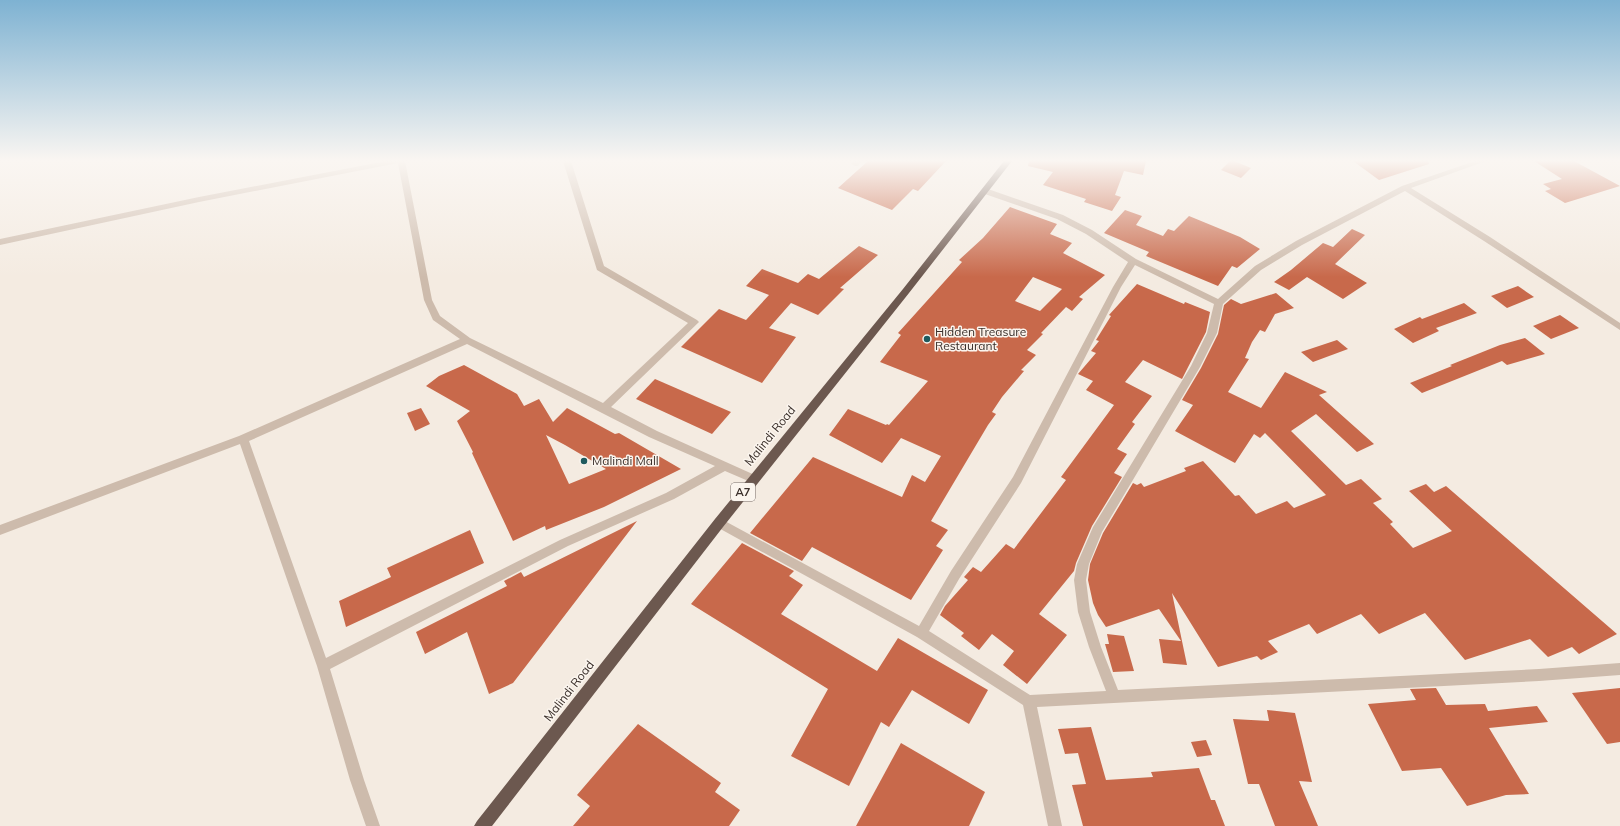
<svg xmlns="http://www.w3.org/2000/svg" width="1620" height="826" viewBox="0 0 1620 826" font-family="Mulish,sans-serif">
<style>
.building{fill:#c8694b;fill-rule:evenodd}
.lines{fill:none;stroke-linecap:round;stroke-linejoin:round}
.minor{fill:#cdbbac;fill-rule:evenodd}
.trunk{fill:#6c584f;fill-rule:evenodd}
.poi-dot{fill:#1f5a5e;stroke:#fbf5ee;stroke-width:1.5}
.labels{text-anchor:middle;stroke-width:3;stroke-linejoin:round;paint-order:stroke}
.shield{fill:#fbf5ee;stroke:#756b66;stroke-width:1}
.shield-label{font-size:11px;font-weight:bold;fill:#3b302b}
.poi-label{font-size:12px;fill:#3b302b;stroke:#fbf5ee;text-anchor:start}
.street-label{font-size:12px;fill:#3b302b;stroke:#fbf5ee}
</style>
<rect width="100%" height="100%" fill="#f4ebe1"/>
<g class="building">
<path d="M868 161H946L918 191 913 189 892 210 838 188Z"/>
<path d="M1029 161H1146L1143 175 1124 171 1115 195 1121 197 1112 211 1084 202 1086 199 1043 185 1053 172 1028 166Z"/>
<path d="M1230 161H1234L1251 168 1241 178 1221 170Z"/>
<path d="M1353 161H1428L1429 164 1379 180Z"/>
<path d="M1534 161H1574L1620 186 1565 203 1545 191 1551 189 1543 184 1562 179Z"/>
<path d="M1010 207 1057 224 1050 234 1072 243 1063 253 1105 275 1079 297 1083 299 1072 311 1066 307 1041 333 1043 334 1027 350 1036 355 1021 370 1024 371 1002 397 992 412 996 414 988 425 931 521 948 530 936 546 943 550 911 600 812 547 802 561 750 533 813 457 902 497 912 475 925 482 941 456 901 438 882 463 829 435 848 409 886 425 887 424 889 425 928 381 880 362 901 335 898 333 962 262 959 260 983 238ZM1033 277 1062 289 1040 311 1015 301Z"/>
<path d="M1125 210 1142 216 1136 225 1163 236 1168 229 1174 231 1189 216 1240 237 1260 249 1237 268 1232 266 1218 286 1146 256 1149 252 1104 233Z"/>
<path d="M1352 229 1365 235 1335 264 1367 283 1343 299 1307 277 1289 290 1274 282 1291 270 1323 243 1333 247Z"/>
<path d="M859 246 878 255 840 288 844 289 818 315 791 303 769 328 796 337 762 383 681 347 719 309 746 320 769 295 746 286 762 269 798 283 808 274 819 279Z"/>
<path d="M1137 284 1184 304 1185 302 1210 312 1206 332 1182 379 1143 360 1125 382 1152 396 1132 422 1135 424 1117 449 1127 454 1114 473 1122 477 1092 526 1076 563 1074 571 1039 614 1067 635 1027 684 1003 665 1014 651 992 634 979 650 961 636 964 633 940 615 945 606 968 580 964 577 973 567 981 572 1006 544 1014 549 1066 480 1061 477 1114 405 1086 390 1093 381 1078 374 1096 353 1091 351 1099 341 1096 340 1111 316 1109 315Z"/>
<path d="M1518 286 1534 297 1507 308 1491 296Z"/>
<path d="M1276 293 1294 308 1275 314 1265 332 1260 330 1252 342 1245 358 1249 359 1228 392 1261 408 1285 372 1327 392 1319 395 1374 444 1357 452 1316 414 1291 431 1346 485 1361 479 1382 499 1373 503 1393 522 1390 524 1413 548 1452 531 1409 491 1426 484 1434 492 1446 486 1617 634 1579 654 1572 647 1548 657 1530 639 1465 660 1425 613 1379 634 1361 614 1317 634 1309 624 1268 641 1278 652 1261 660 1257 656 1218 667 1172 593 1187 665 1163 663 1159 639 1181 641 1159 609 1106 627 1098 615 1093 603 1088 580 1090 564 1103 533 1133 483 1137 485 1141 483 1144 487 1186 471 1184 468 1203 461 1235 496 1239 495 1256 514 1287 501 1294 508 1326 495 1265 433 1260 438 1254 434 1235 463 1175 431 1193 405 1182 400 1201 368 1218 334 1224 305 1231 299 1241 304Z"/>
<path d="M1464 303 1477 313 1436 328 1439 331 1413 343 1394 329 1420 317 1422 319Z"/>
<path d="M1560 315 1579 328 1551 339 1533 326Z"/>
<path d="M1525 338 1545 354 1507 365 1502 361 1422 393 1410 383 1452 366 1450 365 1500 345Z"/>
<path d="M1337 340 1348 349 1313 362 1301 352Z"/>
<path d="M464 365 517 394 524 406 539 399 553 422 567 408 615 434 619 433 681 469 604 507 546 530 545 526 513 541 472 453 473 452 457 421 470 411 426 386 439 376ZM546 435 565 445 606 469 569 484Z"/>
<path d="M655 379 731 412 712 434 636 399Z"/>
<path d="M421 408 430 424 415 431 407 413Z"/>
<path d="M637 521 513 683 489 694 467 632 425 654 416 632 507 586 504 581 521 572 524 577Z"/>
<path d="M470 530 484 563 346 627 339 601 391 577 387 568Z"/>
<path d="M742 543 794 571 789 576 803 585 781 614 877 671 898 638 988 690 969 724 912 690 889 727 881 722 849 786 791 756 828 689 691 604Z"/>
<path d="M1107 634 1124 636 1134 671 1113 672 1105 644H1109Z"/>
<path d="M1436 688 1446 705 1485 704 1488 711 1537 706 1548 722 1489 728 1529 794 1506 795 1467 806 1441 768 1402 771 1368 704 1416 700 1410 689Z"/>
<path d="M1620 688V742L1607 744 1572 693Z"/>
<path d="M1267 710 1295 713 1312 782 1299 781 1318 826H1275L1259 784H1248L1233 719 1269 721Z"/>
<path d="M638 724 721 783 715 792 740 810 729 826H573L590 806 577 795Z"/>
<path d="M1091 727 1106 780 1153 777 1151 772 1199 768 1211 800H1215L1225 826H1083L1072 785 1086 784 1078 753 1065 754 1058 729Z"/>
<path d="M1206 740 1212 755 1197 757 1191 742Z"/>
<path d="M901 743 985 792 969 826H856Z"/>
</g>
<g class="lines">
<g class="minor">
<path d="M386 161H405L432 300 440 316 470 338 603 403 688 323 597 270 563 161H571L604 266 697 320 699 322 611 407 657 431 757 476 758 479 757 482 753 483 725 471 674 499 568 546 330 669 364 780 380 826H366L350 780 317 666 240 444 0 535V525L239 436 460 339 433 320 424 300 398 163 199 202 0 245V239L199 197ZM467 344 649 437 715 466 666 493 560 540 326 658 249 441Z"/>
<path d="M853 161H861L858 166H855L851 164Z"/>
<path d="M1475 161H1486L1411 188 1490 237 1620 323V330L1484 241 1405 191 1302 245 1261 270 1223 304 1217 333 1200 367 1102 532 1089 564 1086 580 1090 612 1101 647 1118 690 1539 669 1620 663V675L1539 681 1037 707 1062 826H1048L1023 705 917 637 715 526 713 523 715 520 719 518 723 520 919 626 951 571 1013 477 1113 287 1128 262 1086 234 1057 219 982 193V189H988L1063 215 1092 230 1136 259 1218 299 1255 266 1296 241 1402 186ZM1135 265 1214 304 1207 333 1191 366 1093 527 1077 564 1074 580 1078 612 1089 647 1106 691 1030 695 929 631 959 579 1021 483 1121 287Z"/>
</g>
<path class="trunk" d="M1004 161H1012L909 293 723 527 492 826H474L477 821 715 519 903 289Z"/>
</g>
<linearGradient id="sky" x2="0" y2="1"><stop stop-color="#7eb2d2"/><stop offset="0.58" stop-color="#faf6f2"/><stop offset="1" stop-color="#faf6f2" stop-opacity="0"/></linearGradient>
<rect width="1620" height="277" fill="url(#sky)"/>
<g class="poi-dot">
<circle cx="927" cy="339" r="4"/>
<circle cx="584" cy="461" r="4"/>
</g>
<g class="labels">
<rect class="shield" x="731" y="483" width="24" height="18" rx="3"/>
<g class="shield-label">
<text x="743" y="496">A7</text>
</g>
<g class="poi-label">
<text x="935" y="336">Hidden Treasure<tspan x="935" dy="14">Restaurant</tspan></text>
<text x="592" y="465">Malindi Mall</text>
</g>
<g class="street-label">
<text transform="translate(770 436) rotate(-51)" y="4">Malindi Road</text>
<text transform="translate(569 691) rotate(-52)" y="4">Malindi Road</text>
</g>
</g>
</svg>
